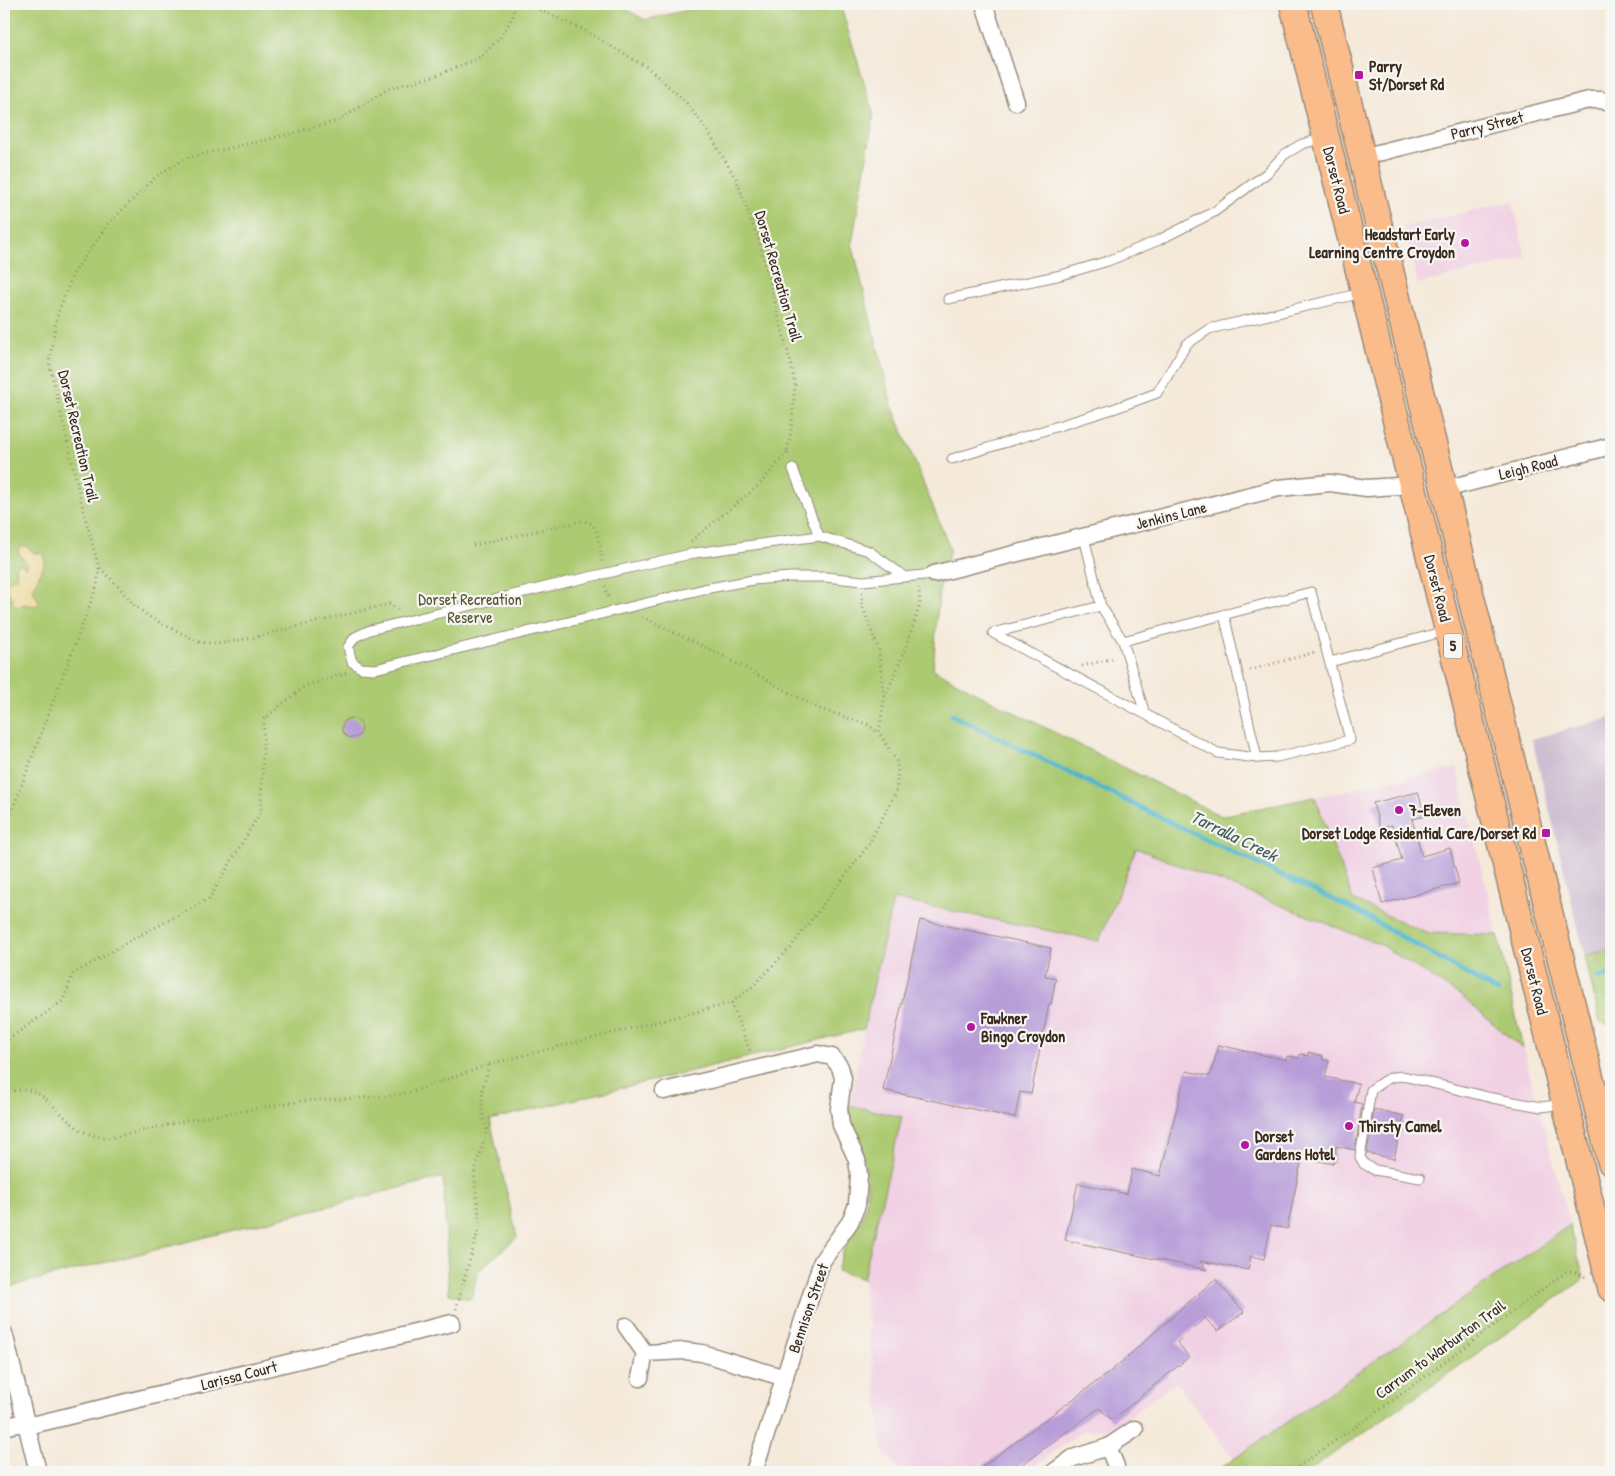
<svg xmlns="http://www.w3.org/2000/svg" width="1615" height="1476" viewBox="0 0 1615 1476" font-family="'Patrick Hand',sans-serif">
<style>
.built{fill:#f1d0e3}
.industrial{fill:#cebed1}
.green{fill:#acca71;stroke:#747a48}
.sand{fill:#eeda9e;stroke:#94825e}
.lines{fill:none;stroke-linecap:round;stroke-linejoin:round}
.stream{stroke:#4eb6cc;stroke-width:5}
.building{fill:#b89dd9}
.lane-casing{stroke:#988a7c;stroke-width:11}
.street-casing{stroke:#988a7c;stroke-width:19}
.primary-casing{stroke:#988a7c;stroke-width:29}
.path{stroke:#988a7c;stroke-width:3;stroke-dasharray:1 4;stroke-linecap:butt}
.lane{stroke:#fff;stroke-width:9}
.street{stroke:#fff;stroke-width:16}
.primary{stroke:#fabc8b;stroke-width:26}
.poi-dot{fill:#b5179e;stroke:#f6f6f2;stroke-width:2}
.labels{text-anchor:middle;stroke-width:4.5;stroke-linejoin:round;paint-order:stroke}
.shield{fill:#f6f6f2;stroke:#73675e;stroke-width:1}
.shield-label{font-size:15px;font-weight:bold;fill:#3b2a1e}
.poi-label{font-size:16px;font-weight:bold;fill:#3b2a1e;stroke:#f6f6f2;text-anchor:start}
.street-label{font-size:16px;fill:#3b2a1e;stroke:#f6f6f2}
.park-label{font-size:16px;fill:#575233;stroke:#f6f6f2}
.water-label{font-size:18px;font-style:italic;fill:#425b5b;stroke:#f6f6f2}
</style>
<rect width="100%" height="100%" fill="#f6f6f2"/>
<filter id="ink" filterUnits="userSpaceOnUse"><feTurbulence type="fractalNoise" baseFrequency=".02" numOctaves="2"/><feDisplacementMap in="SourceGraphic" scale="10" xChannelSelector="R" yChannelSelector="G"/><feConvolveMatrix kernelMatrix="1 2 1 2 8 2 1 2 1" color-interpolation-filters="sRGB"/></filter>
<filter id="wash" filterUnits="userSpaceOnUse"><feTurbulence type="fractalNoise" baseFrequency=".0096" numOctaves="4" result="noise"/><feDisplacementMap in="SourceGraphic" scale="20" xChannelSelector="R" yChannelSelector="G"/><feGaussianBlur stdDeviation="1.12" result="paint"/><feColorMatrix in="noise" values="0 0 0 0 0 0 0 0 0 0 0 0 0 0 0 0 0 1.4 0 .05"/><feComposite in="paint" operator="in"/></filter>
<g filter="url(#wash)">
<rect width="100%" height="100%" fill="#f5e9d9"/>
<g class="built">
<path d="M1512 201 1526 258 1418 284 1404 227Z"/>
<path d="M1457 768 1463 794 1498 935 1426 933 1353 900 1315 797Z"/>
<path d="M1135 848 1381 945 1461 996 1523 1049 1570 1225 1234 1459 1176 1382 1112 1429 1082 1431 1027 1472H900L883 1450 863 1279 902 1118 849 1105 864 1029 893 899 1099 941Z"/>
</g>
<path class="industrial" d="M1611 718V949L1585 956 1532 739Z"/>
<g class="green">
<path d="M4 4H617L645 20 714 4H840L874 115 852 243 891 403 950 549 939 591 933 669 986 698 1221 816 1315 797 1353 900 1426 933 1498 935 1523 1049 1461 996 1381 945 1136 848 1099 941 893 899 864 1029 490 1120 517 1237 478 1271 471 1299 449 1294 443 1177 8 1287 4 1270Z"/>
<path d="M1611 949V1025L1600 1022 1585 956Z"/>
<path d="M849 1105 902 1117 863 1279 837 1271 844 1248 862 1218 867 1199V1183L863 1155 851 1126Z"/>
<path d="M1570 1225 1584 1279 1307 1472H1215Z"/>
</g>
<path class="sand" d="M26 546 34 553H42L45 562 33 589C34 595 38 597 39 603L36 606 24 604 19 607 15 606 12 602 13 599C8 593 5 590 7 582L16 577 17 572 15 568 17 564H21L25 568 27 565 18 552 20 547Z"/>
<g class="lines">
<g class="stream">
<path d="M952 715 1176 825 1355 910 1498 992"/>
<path d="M1598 977 1611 974"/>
</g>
</g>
<g id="blocks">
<g class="building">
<circle cx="352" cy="728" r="10"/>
<path d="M1418 792 1425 816 1412 819 1422 856 1450 848 1459 883 1382 904 1373 868 1402 860 1392 825 1380 828 1373 803Z"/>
<path d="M920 920 1051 948 1045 976 1056 978 1051 1004H1049L1031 1094 1020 1092 1015 1118 883 1090Z"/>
<path d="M1219 1045 1286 1060 1287 1056 1299 1058 1300 1054 1308 1056V1052L1323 1056 1322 1059 1329 1061 1325 1077 1359 1084 1354 1102 1362 1104 1355 1150 1336 1146 1333 1164 1302 1157 1287 1229 1271 1225 1264 1259 1251 1256 1248 1270 1200 1261 1207 1270 1065 1240 1078 1183 1127 1194 1132 1169 1160 1176 1186 1071 1210 1076Z"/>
<path d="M1374 1109 1404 1116 1394 1159 1367 1153Z"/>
<path d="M1215 1279 1244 1312 1218 1331 1205 1318 1177 1342 1189 1357 1112 1420 1099 1408 1012 1472H975L1111 1371Z"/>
</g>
</g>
</g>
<g filter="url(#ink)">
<use href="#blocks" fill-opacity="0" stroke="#988a7c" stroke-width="1"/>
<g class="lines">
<g class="lane-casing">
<g id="lane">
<path d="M948 299 1061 275 1108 261 1159 240 1214 212 1267 173 1285 154 1302 144 1324 138"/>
<path d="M952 459 1113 409 1157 393 1187 344 1209 329 1362 293"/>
<path d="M793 469 819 536"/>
<path d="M1084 537 1101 606 1123 641 1145 714"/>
<path d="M905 577 869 551 819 536 695 553 550 586 370 630 355 637 348 647 352 662 361 668 375 669 704 589 753 580 790 577H825L863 581 934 574"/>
<path d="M1101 606 993 633 1218 753 1257 758 1277 757 1350 740 1311 592 1123 641"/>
<path d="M1224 614 1257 758"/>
<path d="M1330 662 1446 631"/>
<path d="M1420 1178 1375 1170 1364 1164 1360 1157 1371 1090C1383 1081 1391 1074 1407 1077L1492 1098 1541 1107 1563 1104"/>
</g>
</g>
<g class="street-casing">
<g id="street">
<path d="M984 4 1016 102"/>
<path d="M1362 157 1589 100H1602L1611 104"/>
<path d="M1445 489 1611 446"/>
<path d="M934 574 1279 488 1330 483 1367 488 1412 485"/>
<path d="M664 1091 818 1054 832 1057 840 1067 843 1078 839 1109 841 1125 857 1160 859 1175 857 1205 850 1222 822 1261 754 1472"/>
<path d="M626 1326 645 1353 640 1378"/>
<path d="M4 1333 38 1472"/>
<path d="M645 1353 685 1351 702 1353 785 1378"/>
<path d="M4 1427 16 1424H36L452 1323"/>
<path d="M1116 1466 1108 1447 1135 1429"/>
<path d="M1054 1472 1073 1458 1108 1447"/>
</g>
</g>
<g class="primary-casing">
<g id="primary">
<path d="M1293 4 1611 1288"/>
<path d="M1324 4 1611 1162"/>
</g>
</g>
<g class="path">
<path d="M526 4 582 29 648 68 685 101 707 130 736 179 759 241 790 360 795 385 791 431 787 452 789 458"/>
<path d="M691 541 759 485 787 452"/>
<path d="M473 545 582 521C583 521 589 522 590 523 599 528 601 553 602 562"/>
<path d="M100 568 117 585 135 606 151 618 199 642 218 644 251 638 389 604 399 610"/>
<path d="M605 586 609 599"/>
<path d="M862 593 861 602 879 651 884 698"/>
<path d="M642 617 719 654 820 709 867 724 879 733"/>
<path d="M1082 666 1115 658"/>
<path d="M1250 670 1316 652"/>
<path d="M4 832 89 607 97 585 99 568 85 517 49 362 57 316 73 274 108 224 157 176 186 158 282 136 338 121 388 89 435 76 481 57 501 37 514 14 513 4"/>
<path d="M731 1003 751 1053"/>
<path d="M4 1042 63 1001 73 974 131 940 209 899 261 811 264 719 305 686 347 673"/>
<path d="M4 1093C42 1081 48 1105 74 1125 85 1134 97 1137 110 1138L189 1120 302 1101 389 1096 412 1092 490 1064 731 1003 753 986 790 948 867 847 896 792 898 769 896 761 879 733 884 699 906 647 920 604 919 588"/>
<path d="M456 1309 480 1224 474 1174 487 1130 482 1111V1091L489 1065"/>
<path d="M1290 1472 1388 1404 1566 1272H1574L1588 1278"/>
</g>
<use href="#lane" class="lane"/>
<use href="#street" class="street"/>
<use href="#primary" class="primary"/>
</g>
</g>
<g class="poi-dot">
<rect x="1354" y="70" width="10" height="10" rx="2.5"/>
<circle cx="1465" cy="243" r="5"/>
<circle cx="1399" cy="810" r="5"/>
<rect x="1541" y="828" width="10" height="10" rx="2.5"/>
<circle cx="971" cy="1027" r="5"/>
<circle cx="1349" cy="1126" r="5"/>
<circle cx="1245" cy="1145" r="5"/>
</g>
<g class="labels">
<rect class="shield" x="1444" y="633.5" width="18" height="25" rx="4"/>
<g class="shield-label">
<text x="1453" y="651">5</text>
</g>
<g class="poi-label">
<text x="1369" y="72">Parry<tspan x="1369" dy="18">St/Dorset Rd</tspan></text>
<text x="1455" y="240" text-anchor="end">Headstart Early<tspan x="1455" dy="18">Learning Centre Croydon</tspan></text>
<text x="1409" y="816">7-Eleven</text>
<text x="1536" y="839" text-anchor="end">Dorset Lodge Residential Care/Dorset Rd</text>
<text x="981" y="1024">Fawkner<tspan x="981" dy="18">Bingo Croydon</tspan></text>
<text x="1359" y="1132">Thirsty Camel</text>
<text x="1255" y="1142">Dorset<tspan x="1255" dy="18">Gardens Hotel</tspan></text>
</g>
<g class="street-label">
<text transform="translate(1487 125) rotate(-14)" y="6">Parry Street</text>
<text transform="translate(1337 180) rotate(76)" y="6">Dorset Road</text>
<text transform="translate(779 276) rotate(74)" y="6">Dorset Recreation Trail</text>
<text transform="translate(79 436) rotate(77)" y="6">Dorset Recreation Trail</text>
<text transform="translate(1528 467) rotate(-14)" y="6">Leigh Road</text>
<text transform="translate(1171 515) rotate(-14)" y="6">Jenkins Lane</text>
<text transform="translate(1438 588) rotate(76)" y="6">Dorset Road</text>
<text transform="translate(1535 981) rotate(76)" y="6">Dorset Road</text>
<text transform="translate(808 1308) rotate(-71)" y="6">Bennison Street</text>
<text transform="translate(1440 1349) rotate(-36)" y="6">Carrum to Warburton Trail</text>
<text transform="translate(239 1375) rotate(-14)" y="6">Larissa Court</text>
</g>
<g class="park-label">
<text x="470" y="605">Dorset Recreation<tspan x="470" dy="18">Reserve</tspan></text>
</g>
<g class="water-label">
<text transform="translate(1234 836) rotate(26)" y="6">Tarralla Creek</text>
</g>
</g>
<rect width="1615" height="1476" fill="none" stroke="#f6f6f2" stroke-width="20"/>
</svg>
